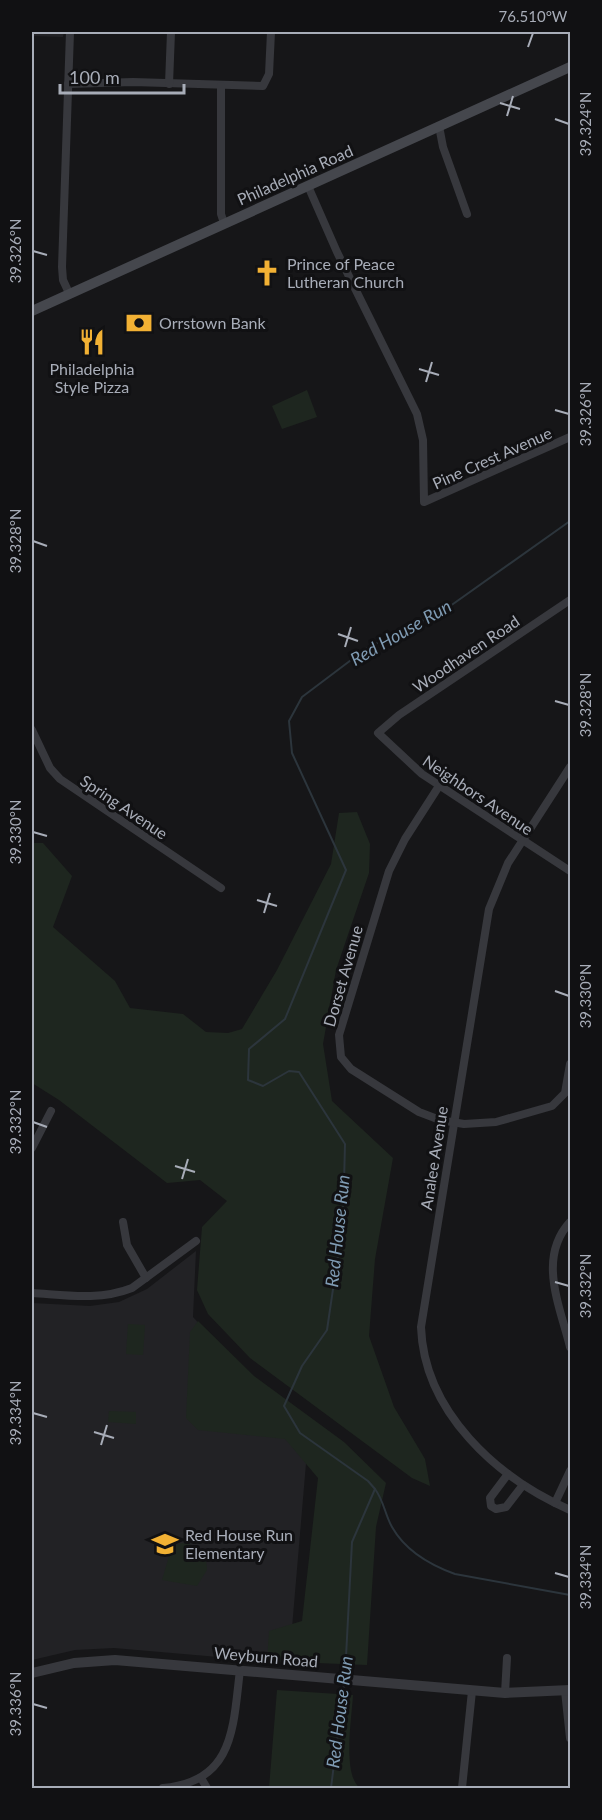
<svg xmlns="http://www.w3.org/2000/svg" width="602" height="1820" viewBox="0 0 602 1820" font-family="Lato,sans-serif">
<style>
.built{fill:#222225}
.green{fill:#1e261f}
.lines{fill:none;stroke-linecap:round;stroke-linejoin:round}
.stream{stroke:#2c353c;stroke-width:2}
.minor{stroke:#37383d;stroke-width:8}
.tertiary{stroke:#37383d;stroke-width:10}
.secondary{stroke:#45474d;stroke-width:10}
.ticks{fill:none;stroke:#a8adb8;stroke-width:2}
.labels{text-anchor:middle;stroke-width:6;stroke-linejoin:round;paint-order:stroke}
.street-label{font-size:16px;fill:#a8adb8;stroke:#111113}
.poi-label{font-size:16px;fill:#a8adb8;stroke:#111113;text-anchor:start}
.water-label{font-size:18px;font-style:italic;fill:#7f9bb3;stroke:#111113}
.neatline{fill:none;stroke:#a8adb8;stroke-width:2}
.ticks-label{font-size:15px;text-anchor:middle;fill:#a8adb8}
</style>
<rect width="100%" height="100%" fill="#161618"/>
<g class="built">
<path d="M32 32H64L63 37 32 36Z"/>
<path d="M196 1251 193 1317 308 1440 289 1663 114 1648 75 1650 32 1660V1303L90 1306 119 1302 147 1289Z"/>
</g>
<g class="green">
<path d="M307 390 317 417 282 429 272 406Z"/>
<path d="M357 812 370 844 369 873 336 970 323 1044 332 1101 393 1158 375 1259 369 1336 394 1407 425 1459 430 1486 412 1478 250 1358 208 1314 197 1290 202 1227 227 1201 200 1180 167 1183 59 1100 32 1083V843H43L72 876 53 927 115 981 130 1008 183 1014 206 1032 228 1033 242 1029 277 970 331 864 339 813Z"/>
<path d="M198 1321 254 1376 344 1442 386 1483 376 1527 367 1665 267 1661 269 1631 302 1621 318 1478 285 1439 198 1430 186 1418 190 1332Z"/>
<path d="M128 1324 145 1325 143 1355 126 1354Z"/>
<path d="M109 1411 136 1412V1424L108 1422Z"/>
<path d="M182 1543C198 1544 207 1554 207 1570L197 1586 162 1580 172 1546Z"/>
<path d="M277 1690 353 1695C352 1716 342 1775 360 1788H269Z"/>
</g>
<g class="lines">
<g class="stream">
<path d="M375 1489C384 1501 385 1515 392 1527 405 1550 430 1565 455 1574L570 1595"/>
<path d="M345 1676 352 1542 375 1489 368 1481 300 1433 284 1406 302 1366 327 1330 343 1221 345 1144 299 1072 289 1071 263 1086 248 1080 249 1049 285 1019 346 870 292 753 289 721 302 697 367 648 446 609 570 521"/>
<path d="M331 1788 344 1684"/>
</g>
<g class="minor">
<path d="M68 84 133 82 263 86 269 74 271 32"/>
<path d="M169 84 171 32"/>
<path d="M221 86V214L224 223"/>
<path d="M439 126 443 147 467 214"/>
<path d="M308 186 337 252 417 414 423 440 424 502 570 437"/>
<path d="M69 293 63 280 62 267 70 32"/>
<path d="M570 600 399 715 378 733 422 774 570 871"/>
<path d="M32 730 50 768 60 779 221 888"/>
<path d="M570 767 508 863 489 909 421 1327C424 1412 497 1478 570 1510"/>
<path d="M439 786 405 839 389 871 339 1035 341 1057 351 1069 419 1112 440 1120 464 1124 496 1122 552 1106 565 1093 570 1064"/>
<path d="M32 1148 51 1111"/>
<path d="M123 1222 127 1245 146 1278"/>
<path d="M570 1222C537 1258 560 1306 570 1347"/>
<path d="M32 1293C65 1295 99 1301 132 1288L196 1241"/>
<path d="M508 1474 490 1498 491 1506 496 1509 506 1507 523 1485"/>
<path d="M555 1503 570 1471"/>
<path d="M565 1691 570 1738"/>
<path d="M505 1693 507 1658"/>
<path d="M201 1778 207 1788"/>
<path d="M163 1788C235 1782 233 1726 240 1670"/>
<path d="M462 1788 472 1691"/>
</g>
<path class="tertiary" d="M32 1673 74 1663 115 1660 505 1693 570 1690"/>
<path class="secondary" d="M32 311 570 67"/>
</g>
<path class="ticks" d="M528 47 533 33M500 103 520 109M507 116 513 96M555 119 569 124M33 251 47 255M419 369 439 375M426 382 432 362M555 410 569 414M33 541 47 546M338 634 358 641M345 647 351 627M555 701 569 705M33 832 47 836M257 900 277 906M264 913 270 893M555 991 569 996M33 1122 47 1127M175 1166 195 1172M182 1179 188 1159M555 1282 569 1286M33 1413 47 1417M94 1432 114 1438M101 1445 107 1425M555 1573 569 1577M33 1704 47 1708"/>
<defs>
<g id="church-bare" transform="scale(2.07)"><path d="M-1.2-6h2.4v3.5h3.3v2.4h-3.3V6h-2.4V-.1h-3.3v-2.4h3.3Z" fill="#f2b134" stroke="#111113" stroke-width="2.5" paint-order="stroke"/></g>
<g id="bank-bare" transform="scale(2.07)"><path d="M-6-4H6V4H-6ZM0-2.3a2.3 2.3 0 1 0 0 4.6a2.3 2.3 0 1 0 0-4.6Z" fill="#f2b134" stroke="#111113" stroke-width="2.5" paint-order="stroke"/></g>
<g id="restaurant-bare" transform="scale(2.07)"><path d="M-5-6h1v4h1v-4h1v4h1v-4h1v5L-1.5 .5V6h-2V.5L-5-1ZM5-6V6H3V1.5H1.5Q1.5-4 5-6Z" fill="#f2b134" stroke="#111113" stroke-width="2.5" paint-order="stroke"/></g>
<g id="school-bare" transform="scale(2.07)"><path d="M0-5L7-2L0 1L-7-2ZM-4 1L0 2.5L4 1V4Q0 6-4 4Z" fill="#f2b134" stroke="#111113" stroke-width="2.5" paint-order="stroke"/></g>
</defs>
<g fill-rule="evenodd">
<use href="#church-bare" x="267" y="273"/>
<use href="#bank-bare" x="139" y="323"/>
<use href="#restaurant-bare" x="92" y="342"/>
<use href="#school-bare" x="165" y="1544"/>
</g>
<g class="labels">
<g class="street-label">
<text transform="translate(295 175) rotate(-24)" y="6">Philadelphia Road</text>
<text transform="translate(492 458) rotate(-24)" y="6">Pine Crest Avenue</text>
<text transform="translate(466 654) rotate(-34)" y="6">Woodhaven Road</text>
<text transform="translate(478 795) rotate(34)" y="6">Neighbors Avenue</text>
<text transform="translate(124 807) rotate(34)" y="6">Spring Avenue</text>
<text transform="translate(343 976) rotate(-74)" y="6">Dorset Avenue</text>
<text transform="translate(434 1158) rotate(-81)" y="6">Analee Avenue</text>
<text transform="translate(266 1657) rotate(5)" y="6">Weyburn Road</text>
</g>
<g class="poi-label">
<text x="287" y="270">Prince of Peace<tspan x="287" dy="18">Lutheran Church</tspan></text>
<text x="159" y="329">Orrstown Bank</text>
<text x="92" y="375" text-anchor="middle">Philadelphia<tspan x="92" dy="18">Style Pizza</tspan></text>
<text x="185" y="1541">Red House Run<tspan x="185" dy="18">Elementary</tspan></text>
</g>
<g class="water-label">
<text transform="translate(401 633) rotate(-30)" y="6">Red House Run</text>
<text transform="translate(338 1231) rotate(-84)" y="6">Red House Run</text>
<text transform="translate(340 1712) rotate(-83)" y="6">Red House Run</text>
</g>
</g>
<rect width="602" height="1820" fill="none" stroke="#111113" stroke-width="66"/>
<path d="M60 84v9h124v-9" fill="none" stroke="#a8adb8" stroke-width="3"/>
<text x="69" y="84" font-size="18" fill="#a8adb8" stroke="#111113" stroke-width="4.5" paint-order="stroke">100 m</text>
<rect x="33" y="33" width="536" height="1754" class="neatline"/>
<g class="ticks-label">
<text x="533" y="22">76.510°W</text>
<text transform="translate(586 124) rotate(-90)" y="5">39.324°N</text>
<text transform="translate(16 251) rotate(-90)" y="5">39.326°N</text>
<text transform="translate(586 414) rotate(-90)" y="5">39.326°N</text>
<text transform="translate(16 541) rotate(-90)" y="5">39.328°N</text>
<text transform="translate(586 705) rotate(-90)" y="5">39.328°N</text>
<text transform="translate(16 832) rotate(-90)" y="5">39.330°N</text>
<text transform="translate(586 996) rotate(-90)" y="5">39.330°N</text>
<text transform="translate(16 1122) rotate(-90)" y="5">39.332°N</text>
<text transform="translate(586 1286) rotate(-90)" y="5">39.332°N</text>
<text transform="translate(16 1413) rotate(-90)" y="5">39.334°N</text>
<text transform="translate(586 1577) rotate(-90)" y="5">39.334°N</text>
<text transform="translate(16 1704) rotate(-90)" y="5">39.336°N</text>
</g>
</svg>
